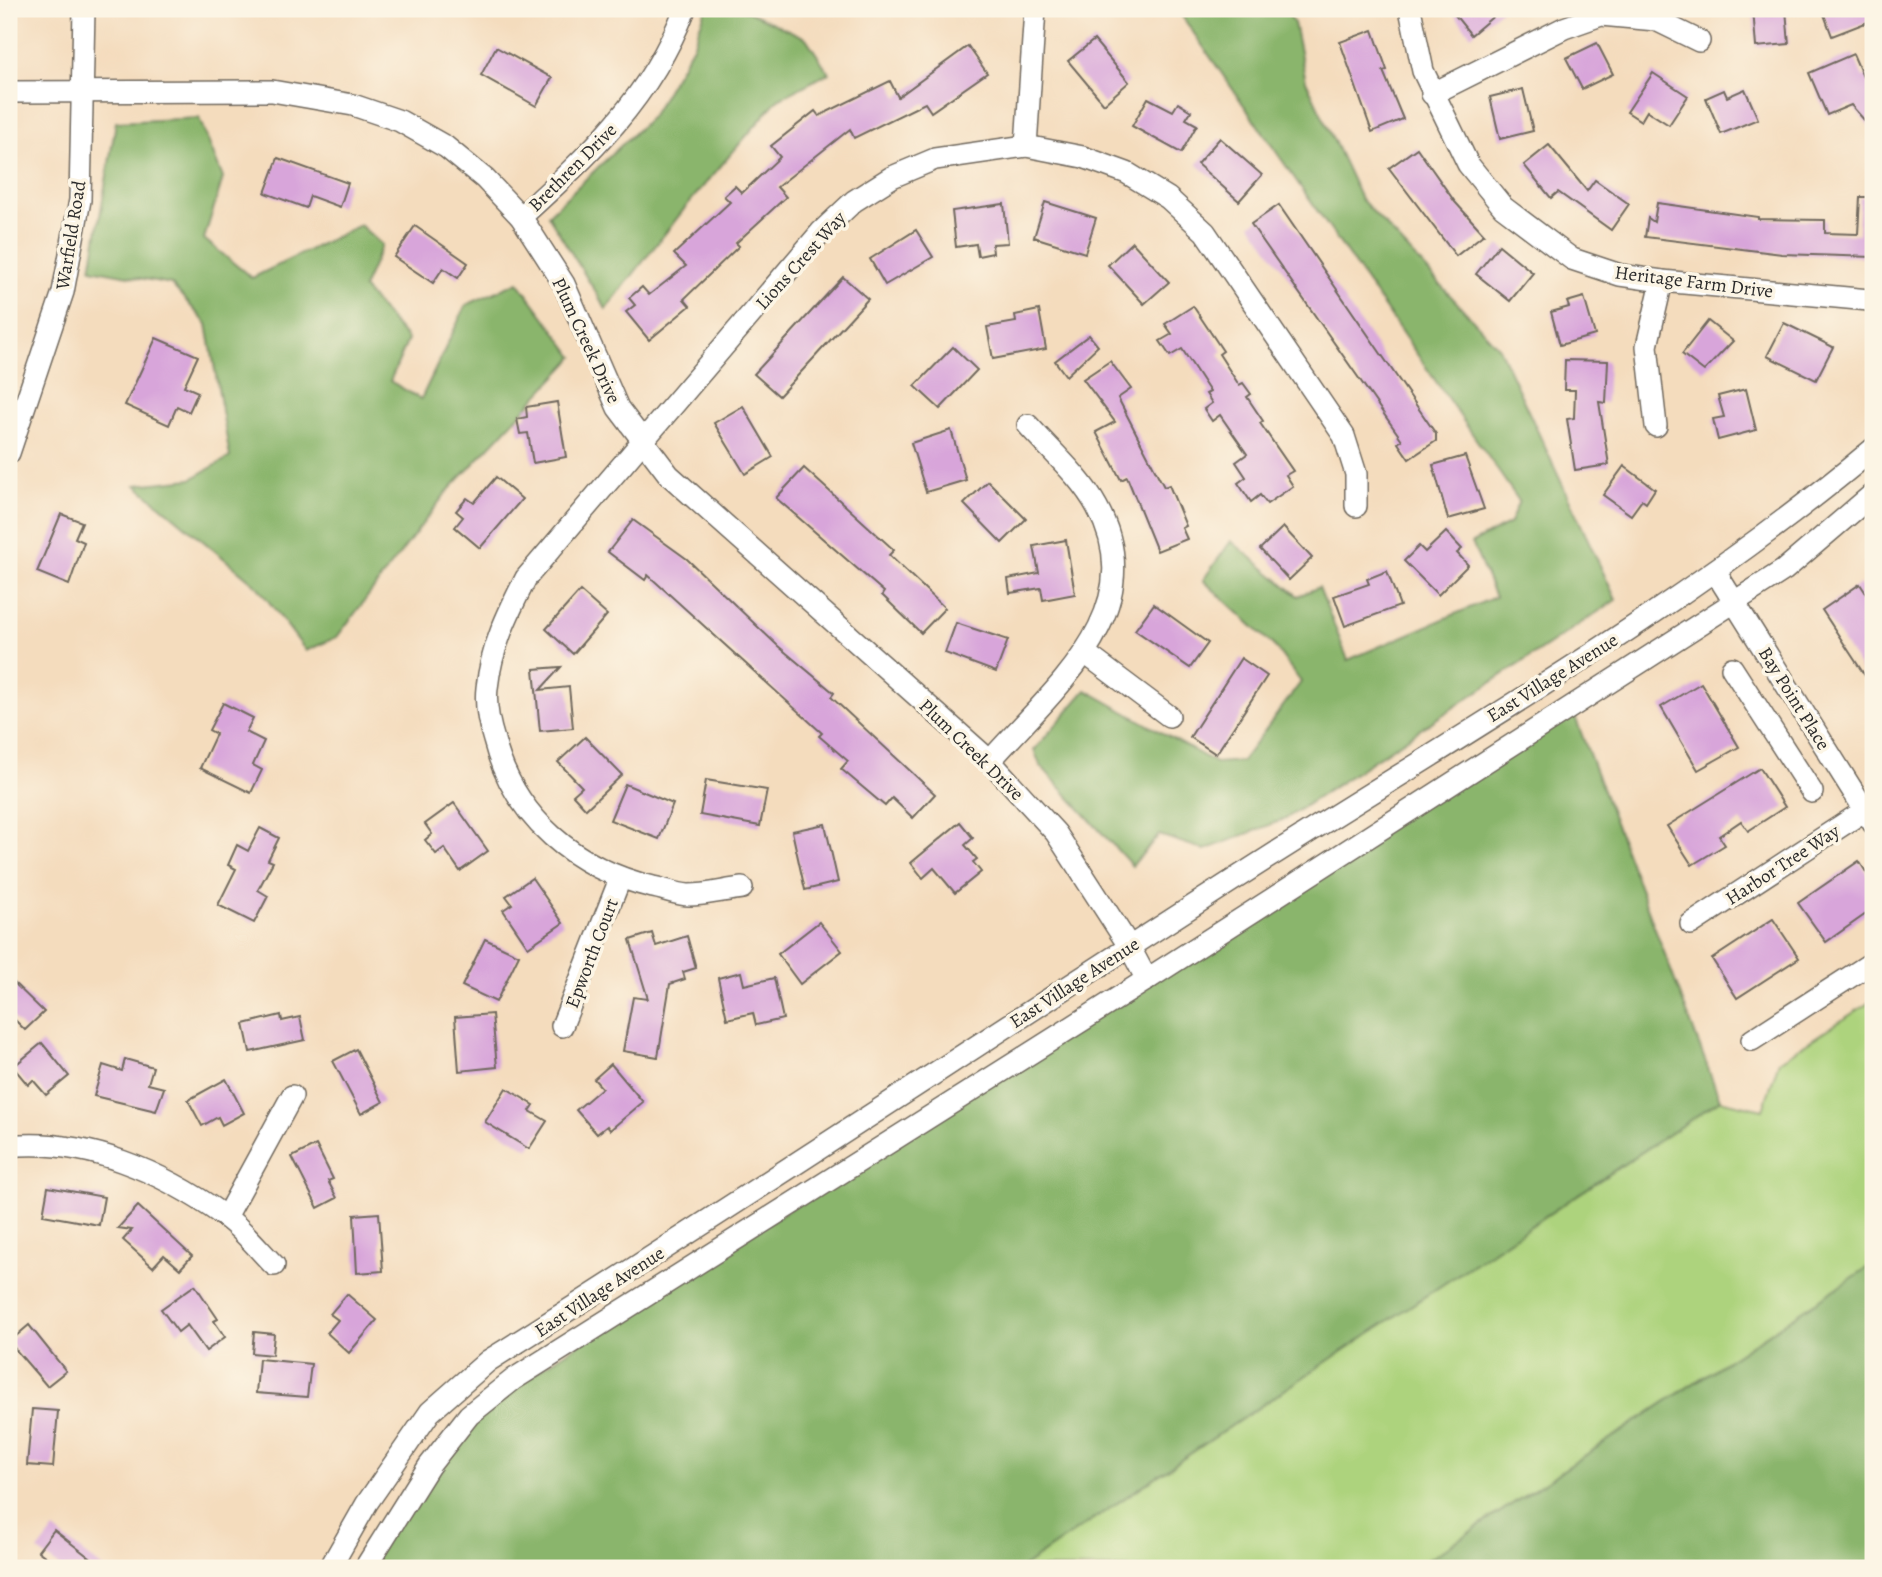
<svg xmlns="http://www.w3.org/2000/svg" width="1882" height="1577" viewBox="0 0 1882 1577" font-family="Alegreya,serif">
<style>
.green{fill:#add37d;stroke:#6c7f54;stroke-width:2}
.forest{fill:#8ab56c;stroke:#5a704c;stroke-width:2}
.building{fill:#d8a5da}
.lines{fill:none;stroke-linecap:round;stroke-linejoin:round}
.minor-casing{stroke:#71695e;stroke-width:24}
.minor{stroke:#fff;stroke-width:21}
.labels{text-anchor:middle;stroke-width:7;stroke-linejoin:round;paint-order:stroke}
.street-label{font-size:19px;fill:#2b2b2b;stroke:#fcf5e5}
</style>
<rect width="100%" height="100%" fill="#fcf5e5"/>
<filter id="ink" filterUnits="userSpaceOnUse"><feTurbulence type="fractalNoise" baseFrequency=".0143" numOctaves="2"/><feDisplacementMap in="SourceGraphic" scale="14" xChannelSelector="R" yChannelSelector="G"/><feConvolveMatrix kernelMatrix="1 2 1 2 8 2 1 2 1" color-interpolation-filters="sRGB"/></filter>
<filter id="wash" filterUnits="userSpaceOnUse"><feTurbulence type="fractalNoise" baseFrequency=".00686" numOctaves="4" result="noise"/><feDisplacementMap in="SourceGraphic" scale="28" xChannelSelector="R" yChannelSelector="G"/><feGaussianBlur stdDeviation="1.57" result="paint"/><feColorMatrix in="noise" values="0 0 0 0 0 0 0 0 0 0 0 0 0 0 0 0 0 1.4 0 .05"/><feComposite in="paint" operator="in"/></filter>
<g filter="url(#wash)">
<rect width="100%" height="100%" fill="#f4dcbd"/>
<path class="green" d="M1873 1000V1264L1416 1568H1021L1302 1378 1720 1100 1763 1110 1779 1061Z"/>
<g class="forest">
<path d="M706 9H742L806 38 829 73 778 99 689 203 606 309 548 215 651 117 693 46Z"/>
<path d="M1177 9H1286L1294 23 1306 81 1361 199 1499 348 1616 600 1285 819 1205 850 1159 835 1132 866 1040 765 1034 750 1086 690 1216 763 1242 761 1301 682 1275 647 1203 580 1231 541 1298 596 1319 587 1348 660 1495 597 1472 543 1510 523 1519 501Z"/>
<path d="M199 118 223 178 204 239 252 278 360 225 382 245 363 288 408 340 390 381 421 399 466 305 518 282 574 357 446 493 337 637 306 651 257 586 136 485 191 479 230 457 207 324 171 284 91 269 116 122Z"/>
<path d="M1571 706 1720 1100 1302 1378 1021 1568H365L469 1415Z"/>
<path d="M1873 1264V1568H1416Z"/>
</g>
<g id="blocks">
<g class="building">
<path d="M1450 9H1502L1471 35Z"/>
<path d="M1753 9 1786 10 1789 44 1756 47Z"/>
<path d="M1822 9H1873V20L1832 36Z"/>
<path d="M1373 30 1387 70 1383 71 1403 119 1372 132 1340 42Z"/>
<path d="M1094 40 1129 82 1104 104 1068 61Z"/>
<path d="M1597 43 1613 74 1582 89 1566 58Z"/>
<path d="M968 46 987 73 931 112 925 103 854 138 850 129 777 187 786 197 736 243 739 246 684 299 690 306 649 340 626 312 635 305 629 298 642 287 649 295 686 266 674 254 730 202 724 196 735 186 742 193 780 157 771 146 815 111 819 116 890 81 898 97Z"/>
<path d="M496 47 552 78 536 106 481 75Z"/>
<path d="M1853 54 1863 77 1867 75 1873 89V130L1851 105 1827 115 1809 73Z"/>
<path d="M1653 73 1688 96 1669 125 1647 111 1641 121 1627 112Z"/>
<path d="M1523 89 1533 131 1500 139 1490 97Z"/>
<path d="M1745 89 1758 119 1721 134 1706 98 1724 90 1727 97Z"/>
<path d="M1148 98 1173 111 1178 103 1191 111 1186 119 1197 125 1181 153 1132 126Z"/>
<path d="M1220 138 1262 175 1239 201 1197 164Z"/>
<path d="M1549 145 1587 191 1595 180 1629 204 1611 230 1558 192 1551 198 1524 165Z"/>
<path d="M1417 148 1455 202 1484 234 1456 256 1389 168Z"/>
<path d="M278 158 348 183 340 207 310 196 306 208 265 193Z"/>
<path d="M1860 197H1873V257L1782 254 1645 237 1648 218 1654 222 1657 203 1758 217V219L1825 220V233L1858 234Z"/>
<path d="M1045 202 1096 218 1085 253 1034 237Z"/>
<path d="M1004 204 1008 243 992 244 993 253 978 256 976 244 956 247 952 211Z"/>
<path d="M1279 205 1436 434V441L1409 459 1398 443 1402 440 1251 224Z"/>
<path d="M415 226 468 263 458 278 443 268 433 283 394 257Z"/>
<path d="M916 230 933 257 885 285 870 259Z"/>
<path d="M1132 242 1169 282 1144 304 1108 265Z"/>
<path d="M1499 245 1533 273 1510 301 1476 274Z"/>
<path d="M843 277 868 299 779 396 754 374Z"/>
<path d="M1584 297 1595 335 1560 345 1551 312 1569 307 1567 302Z"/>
<path d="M1193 306 1223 351 1219 354 1239 385 1243 383 1251 394 1247 397 1263 421 1260 423 1293 471 1286 475 1293 486 1267 504 1260 495 1251 502 1238 483 1246 477 1236 462 1247 454 1220 415 1212 421 1204 409 1212 403 1206 394 1210 392 1182 349 1170 356 1160 341 1172 334 1165 324Z"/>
<path d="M1039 310 1046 349 993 359 987 327 1016 322 1015 315Z"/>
<path d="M1708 321 1733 341 1704 371 1682 354Z"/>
<path d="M1784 323 1833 347 1816 380 1767 356Z"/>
<path d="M1089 335 1098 346 1066 376 1055 361Z"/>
<path d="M156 338 198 356 184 386 198 392 189 412 177 406 169 425 125 405Z"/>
<path d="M953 347 977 370 940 409 915 386Z"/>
<path d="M1565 360 1608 361 1606 403 1599 402 1609 465 1575 470 1567 419 1574 418 1575 390H1564Z"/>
<path d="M1110 361 1131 389 1118 398 1164 487 1169 485 1186 526 1182 528 1187 539 1157 551 1127 477 1121 480 1096 432 1115 422 1083 379Z"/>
<path d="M1746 389 1756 430 1718 440 1713 419 1724 417 1718 396Z"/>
<path d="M557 402 566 457 533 463 528 433 520 434 517 419 527 417 526 407Z"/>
<path d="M743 406 773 457 745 474 714 423Z"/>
<path d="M951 430 966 480 926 492 911 443Z"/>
<path d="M1465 456 1484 509 1448 519 1433 465Z"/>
<path d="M1624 466 1655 489 1646 503 1642 500 1631 515 1603 495Z"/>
<path d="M804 468 894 550 889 555 945 608 921 633 882 595 884 592 776 498Z"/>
<path d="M496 477 522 499 480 548 455 527 463 517 456 511 467 498 474 503Z"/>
<path d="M988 481 1026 519 1002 543 964 504Z"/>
<path d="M61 514 82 522 75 538 84 542 69 585 37 572Z"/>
<path d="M633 520 687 559 778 646 834 693 831 697 935 794 913 818 892 798 885 806 841 769 848 761 819 736 822 733 648 575 645 580 608 552Z"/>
<path d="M1283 527 1312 558 1289 580 1260 549Z"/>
<path d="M1446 532 1462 549 1457 553 1468 565 1438 595 1404 561 1419 546 1425 552Z"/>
<path d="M1066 540 1075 594 1043 600 1041 588 1010 593 1008 579 1039 573 1034 546Z"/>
<path d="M1387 571 1400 606 1345 626 1334 596 1369 584 1367 579Z"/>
<path d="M1860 584 1873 604V688L1822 610Z"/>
<path d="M580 591 607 615 573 654 546 629Z"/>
<path d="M1154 604 1208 643 1190 668 1135 630Z"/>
<path d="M956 623 1008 640 996 672 945 653Z"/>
<path d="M1241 658 1267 676 1216 754 1190 737Z"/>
<path d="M561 667 540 690 569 687 573 728 540 731 534 669Z"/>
<path d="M1701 683 1739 747 1698 770 1661 707Z"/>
<path d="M223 703 253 718 246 732 264 741 253 765 262 770 251 793 200 768 216 734 209 730Z"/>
<path d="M585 737 622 775 586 809 573 795 582 787 558 762Z"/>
<path d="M1760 768 1785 807 1748 831 1741 821 1719 836 1725 845 1692 865 1667 826Z"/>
<path d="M706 780 767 790 760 826 700 815Z"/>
<path d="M625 784 673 804 659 839 610 820Z"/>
<path d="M454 803 488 851 460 871 444 848 436 854 425 840 432 834 425 824Z"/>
<path d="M960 822 973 838 965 845 977 859 973 862 981 872 955 893 934 868 923 878 911 863Z"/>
<path d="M825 824 838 882 805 890 792 831Z"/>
<path d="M260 828 279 838 268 860 273 862 258 890 268 896 254 923 218 905 236 869 228 865 237 845 248 851Z"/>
<path d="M1859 861 1873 883V909L1826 942 1798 903Z"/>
<path d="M532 878 563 923 528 947 503 910 512 904 506 896Z"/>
<path d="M1773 919 1799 958 1737 998 1712 959Z"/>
<path d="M819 922 842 951 800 984 778 954Z"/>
<path d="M652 933 656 946 687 936 696 968 683 972 685 979 670 984 658 1057 623 1051 633 997 648 999 630 940Z"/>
<path d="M485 939 519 955 496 1002 462 986Z"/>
<path d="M741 972 744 985 774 978 783 1019 756 1025 753 1013 727 1019 718 978Z"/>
<path d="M9 978 44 1012 25 1030 9 1014Z"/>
<path d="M492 1014 497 1067 459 1071 455 1017Z"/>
<path d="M281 1015 282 1021 300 1017 305 1040 250 1052 244 1024Z"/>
<path d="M42 1043 69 1076 46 1095 33 1080 28 1085 13 1067Z"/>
<path d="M356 1049 383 1102 361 1114 333 1061Z"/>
<path d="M125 1059 153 1067 148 1084 164 1088 156 1111 94 1096 103 1065 122 1071Z"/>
<path d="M611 1064 643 1102 610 1130 607 1126 597 1134 576 1110 602 1088 594 1079Z"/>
<path d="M226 1079 244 1113 222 1125 218 1117 202 1126 188 1100Z"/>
<path d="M506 1088 534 1105 530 1111 547 1121 529 1149 485 1122Z"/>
<path d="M316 1145 333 1179 328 1181 337 1198 318 1208 292 1157Z"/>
<path d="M48 1187 104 1197 99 1225 43 1215Z"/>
<path d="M138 1206 192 1256 180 1269 164 1255 153 1267 123 1240 132 1230 118 1228Z"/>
<path d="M379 1213 383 1271 357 1273 354 1215Z"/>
<path d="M195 1285 218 1319 214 1321 225 1337 206 1351 187 1325 178 1332 161 1309Z"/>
<path d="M347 1294 377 1320 349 1353 327 1333 338 1320 330 1314Z"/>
<path d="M29 1325 66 1371 47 1386 9 1342Z"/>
<path d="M254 1332 274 1334 272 1355 252 1353Z"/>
<path d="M259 1359 311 1364 307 1397 256 1393Z"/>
<path d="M32 1409 58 1411 53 1467 27 1465Z"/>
<path d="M54 1530 103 1568H61L38 1551Z"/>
</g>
</g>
</g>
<g filter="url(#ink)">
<use href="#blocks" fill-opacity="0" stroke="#71695e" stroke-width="2"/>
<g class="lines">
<g class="minor-casing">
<g id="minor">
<path d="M1410 9 1423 71 1468 164 1503 207 1572 259 1620 275 1662 281 1869 300 1873 303"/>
<path d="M9 92 272 91 353 105 400 121 446 147 485 179 521 217 564 284 618 408 669 475 990 761 1056 833 1129 946 1147 980"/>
<path d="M1432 94 1564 28 1601 15 1656 20 1699 41"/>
<path d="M1026 146 1035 9"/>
<path d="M521 217C590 154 650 99 685 9"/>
<path d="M1656 426 1647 346 1662 281"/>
<path d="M9 453 63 292 80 200 84 9"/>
<path d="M1716 573 1873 823"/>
<path d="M1085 653 1169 716"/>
<path d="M1732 668 1812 792"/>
<path d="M990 761C1052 690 1154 611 1097 507 1080 476 1051 451 1028 425"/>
<path d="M742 888C725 890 706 895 689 895 678 895 664 889 653 887 576 869 514 818 494 740 489 724 485 705 487 688 491 648 508 613 526 578L821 232 854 201 892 177 935 159 1026 146 1083 157 1127 173 1168 198 1205 232 1344 436 1356 474V506"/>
<path d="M1691 924 1873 805"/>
<path d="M562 1026 620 879"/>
<path d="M1752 1040 1873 962"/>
<path d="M9 1146C86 1138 163 1172 224 1216 243 1229 258 1249 274 1265"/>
<path d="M226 1217 292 1096"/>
<path d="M330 1568 367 1503 430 1412 488 1361C749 1197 1006 1025 1266 859 1472 728 1686 606 1873 449"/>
<path d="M365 1568 429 1466 469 1415 514 1379 1129 991 1784 570 1873 494"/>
</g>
</g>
<use href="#minor" class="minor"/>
</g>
</g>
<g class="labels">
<g class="street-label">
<text transform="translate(572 167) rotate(-45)" y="7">Brethren Drive</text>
<text transform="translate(70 235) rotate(-81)" y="7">Warfield Road</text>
<text transform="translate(800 260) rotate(-48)" y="7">Lions Crest Way</text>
<text transform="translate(1694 281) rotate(7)" y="7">Heritage Farm Drive</text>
<text transform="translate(587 340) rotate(65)" y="7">Plum Creek Drive</text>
<text transform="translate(1552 677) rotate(-32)" y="7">East Village Avenue</text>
<text transform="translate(1795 698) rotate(58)" y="7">Bay Point Place</text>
<text transform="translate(972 749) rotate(44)" y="7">Plum Creek Drive</text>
<text transform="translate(1782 864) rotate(-33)" y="7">Harbor Tree Way</text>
<text transform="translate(591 953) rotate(-69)" y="7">Epworth Court</text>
<text transform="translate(1074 982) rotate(-33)" y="7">East Village Avenue</text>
<text transform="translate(599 1291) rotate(-33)" y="7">East Village Avenue</text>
</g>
</g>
<rect width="1882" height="1577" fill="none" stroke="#fcf5e5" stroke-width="35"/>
</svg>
